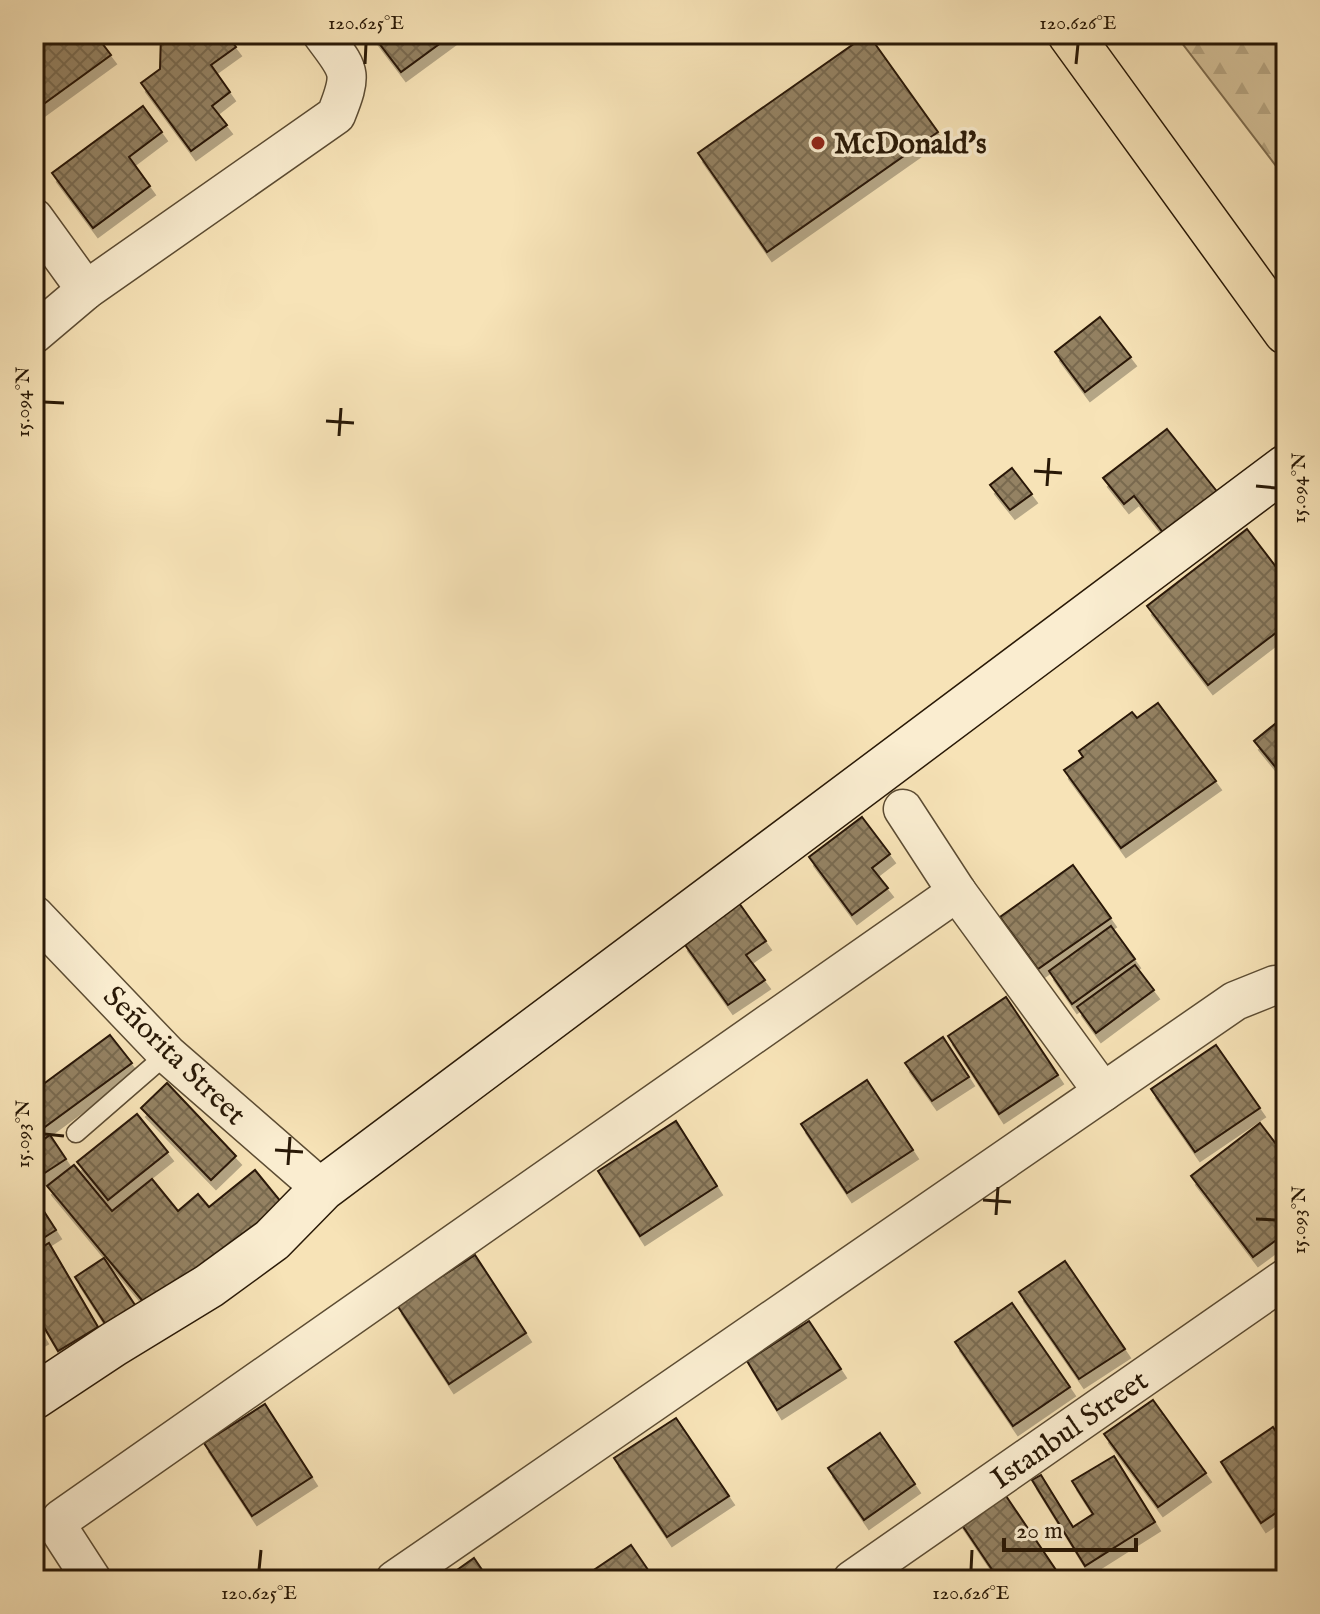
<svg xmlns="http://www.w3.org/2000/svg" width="1320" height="1614" viewBox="0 0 1320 1614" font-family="'IM FELL English',serif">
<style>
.forest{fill:url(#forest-firs);stroke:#7e6d50;stroke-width:2}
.building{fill:url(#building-cross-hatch);stroke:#291907;stroke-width:2;filter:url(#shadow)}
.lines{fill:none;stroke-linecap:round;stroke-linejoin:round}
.lane-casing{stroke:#5c4c33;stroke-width:21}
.street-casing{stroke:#5c4c33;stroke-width:41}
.secondary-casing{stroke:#291907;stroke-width:47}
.highway-casing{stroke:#291907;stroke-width:47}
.lane{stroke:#faedd0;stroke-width:18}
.street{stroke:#faedd0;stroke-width:38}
.secondary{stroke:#faedd0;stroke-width:44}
.highway{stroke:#f7e3b7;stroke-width:44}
.ticks{fill:none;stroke:#291907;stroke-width:3}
.poi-dot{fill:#8f2418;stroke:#faedd0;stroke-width:3}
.labels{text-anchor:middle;stroke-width:7;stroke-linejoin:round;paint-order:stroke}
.poi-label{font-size:30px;font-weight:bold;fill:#291907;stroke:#faedd0;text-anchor:start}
.street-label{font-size:30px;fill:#291907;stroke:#faedd0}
.neatline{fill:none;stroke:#291907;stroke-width:3}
.ticks-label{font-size:20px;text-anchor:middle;fill:#291907}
</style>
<defs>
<pattern id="forest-firs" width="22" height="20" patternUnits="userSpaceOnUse" patternTransform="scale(2)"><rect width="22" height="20" fill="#d4c199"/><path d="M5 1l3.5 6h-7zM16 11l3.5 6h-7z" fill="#b6a582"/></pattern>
<pattern id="building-cross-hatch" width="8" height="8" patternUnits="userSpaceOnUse" patternTransform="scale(2)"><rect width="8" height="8" fill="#948263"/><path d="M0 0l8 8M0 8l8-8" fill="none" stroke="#796a50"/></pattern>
<filter id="shadow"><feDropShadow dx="5" dy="9" stdDeviation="0" flood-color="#0004"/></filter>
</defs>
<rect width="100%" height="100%" fill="#f7e3b7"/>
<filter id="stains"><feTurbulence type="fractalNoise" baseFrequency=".0025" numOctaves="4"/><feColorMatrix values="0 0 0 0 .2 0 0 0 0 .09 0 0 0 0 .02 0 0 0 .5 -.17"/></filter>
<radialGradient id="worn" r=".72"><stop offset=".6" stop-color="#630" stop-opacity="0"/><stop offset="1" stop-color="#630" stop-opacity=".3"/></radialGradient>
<path class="forest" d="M1175 34H1286V179Z"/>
<g class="building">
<path d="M34 34H95L111 55 34 111Z"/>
<path d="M161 34H226L236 47 211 65 230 92 212 106 227 125 191 151 141 83 160 69Z"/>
<path d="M372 34H453L401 72Z"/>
<path d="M868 34 938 132 767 252 698 153Z"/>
<path d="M143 106 162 132 129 157 150 186 93 228 52 173Z"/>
<path d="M1100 317 1131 357 1085 392 1055 352Z"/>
<path d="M1167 429 1219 494 1165 535 1134 496 1124 504 1103 478Z"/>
<path d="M1012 468 1032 494 1010 510 990 485Z"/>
<path d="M1247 529 1283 576 1286 573V625L1208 685 1147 606Z"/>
<path d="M1158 703 1216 781 1121 848 1064 770 1083 757 1079 751 1132 712 1137 718Z"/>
<path d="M1286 715V780L1254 741Z"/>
<path d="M862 817 890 854 872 868 888 888 852 915 809 857Z"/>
<path d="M1073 865 1111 918 1038 969 1000 917Z"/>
<path d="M739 903 766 941 746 955 765 980 728 1005 683 942Z"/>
<path d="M1111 926 1135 959 1072 1004 1049 971Z"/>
<path d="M1135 965 1154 990 1096 1033 1077 1007Z"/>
<path d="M1006 997 1058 1075 999 1114 948 1036Z"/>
<path d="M110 1035 132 1063 34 1135V1091Z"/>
<path d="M943 1037 969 1077 932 1101 905 1063Z"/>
<path d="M1216 1045 1260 1108 1195 1152 1151 1089Z"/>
<path d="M867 1080 913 1150 847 1193 801 1124Z"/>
<path d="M167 1083 236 1156 211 1180 141 1108Z"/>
<path d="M137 1114 168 1152 108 1200 77 1162Z"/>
<path d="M676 1121 717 1186 640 1236 598 1171Z"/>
<path d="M1260 1123 1286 1157V1233L1253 1257 1191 1176Z"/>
<path d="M50 1135 66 1159 34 1180V1146Z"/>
<path d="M74 1165 112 1211 152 1179 178 1211 198 1194 209 1207 255 1170 282 1203 151 1311 47 1186Z"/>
<path d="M34 1196 56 1230 34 1244Z"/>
<path d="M49 1243 98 1327 58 1351 34 1310V1252Z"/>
<path d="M475 1255 526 1333 449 1384 397 1305Z"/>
<path d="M104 1258 135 1305 106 1325 75 1277Z"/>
<path d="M1065 1261 1125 1349 1079 1379 1019 1292Z"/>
<path d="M1012 1303 1070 1387 1013 1426 955 1342Z"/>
<path d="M34 1320 43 1335 34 1340Z"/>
<path d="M809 1321 841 1369 777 1410 747 1361Z"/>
<path d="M1153 1400 1206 1473 1158 1507 1104 1434Z"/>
<path d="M265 1404 312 1477 252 1516 204 1443Z"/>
<path d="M676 1418 729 1496 667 1537 614 1458Z"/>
<path d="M1273 1427 1286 1447V1506L1261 1523 1221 1462Z"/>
<path d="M880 1433 915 1484 864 1520 828 1468Z"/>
<path d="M1114 1456 1155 1522 1085 1566 1032 1480 1041 1475 1073 1527 1093 1514 1072 1481Z"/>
<path d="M1002 1490 1058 1573 1047 1580H999L958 1519Z"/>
<path d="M631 1545 655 1580H579Z"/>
<path d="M474 1558 489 1580H443Z"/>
</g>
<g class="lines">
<g class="lane-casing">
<path id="lane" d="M76 1133 167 1054"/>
</g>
<g class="street-casing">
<g id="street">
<path d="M34 218 86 290"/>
<path d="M34 334 86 290 336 115C354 70 349 71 322 34"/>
<path d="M903 809 957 892 1103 1092"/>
<path d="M34 915 167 1054 322 1189"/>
<path d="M92 1580 57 1526 61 1519 957 892"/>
<path d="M395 1580 1235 1001 1275 985H1286"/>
<path d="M852 1580 1286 1278"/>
</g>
</g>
<g class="secondary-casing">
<path id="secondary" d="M34 1397 114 1344 209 1286 272 1240 322 1189 1286 467"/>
</g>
<g class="highway-casing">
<path id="highway" d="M1070 34 1286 332"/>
</g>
<use href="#lane" class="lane"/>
<use href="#street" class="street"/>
<use href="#secondary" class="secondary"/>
<use href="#highway" class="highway"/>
</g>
<path class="ticks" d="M365 64 366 44M1076 64 1078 44M44 402 64 403M326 421 354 423M339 436 341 408M1034 471 1062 473M1047 486 1049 458M1256 486 1276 488M44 1134 64 1136M275 1150 303 1152M288 1165 290 1137M983 1200 1011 1202M996 1215 998 1187M1256 1219 1276 1220M259 1570 261 1550M971 1570 972 1550"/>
<circle class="poi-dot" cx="818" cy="143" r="8"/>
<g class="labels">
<g class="poi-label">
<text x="834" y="153">McDonald's</text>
</g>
<g class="street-label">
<text transform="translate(175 1055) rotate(44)" y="10">Señorita Street</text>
<text transform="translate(1069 1429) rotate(-35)" y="10">Istanbul Street</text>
</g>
</g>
<rect width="1320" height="1614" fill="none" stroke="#f7e3b7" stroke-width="88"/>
<path d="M1004 1538v12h132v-12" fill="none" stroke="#291907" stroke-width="4"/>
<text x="1016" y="1538" font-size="24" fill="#291907" stroke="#faedd0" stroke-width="6" paint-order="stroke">20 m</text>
<rect x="44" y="44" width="1232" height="1526" class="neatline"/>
<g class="ticks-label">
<text x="366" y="29">120.625°E</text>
<text x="1078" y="29">120.626°E</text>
<text transform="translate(22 402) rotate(-90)" y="7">15.094°N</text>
<text transform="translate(1298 488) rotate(-90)" y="7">15.094°N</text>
<text transform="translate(22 1134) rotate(-90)" y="7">15.093°N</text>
<text transform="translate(1298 1220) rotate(-90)" y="7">15.093°N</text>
<text x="259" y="1599">120.625°E</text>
<text x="971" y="1599">120.626°E</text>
</g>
<rect width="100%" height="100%" filter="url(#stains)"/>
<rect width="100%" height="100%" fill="url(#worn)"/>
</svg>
